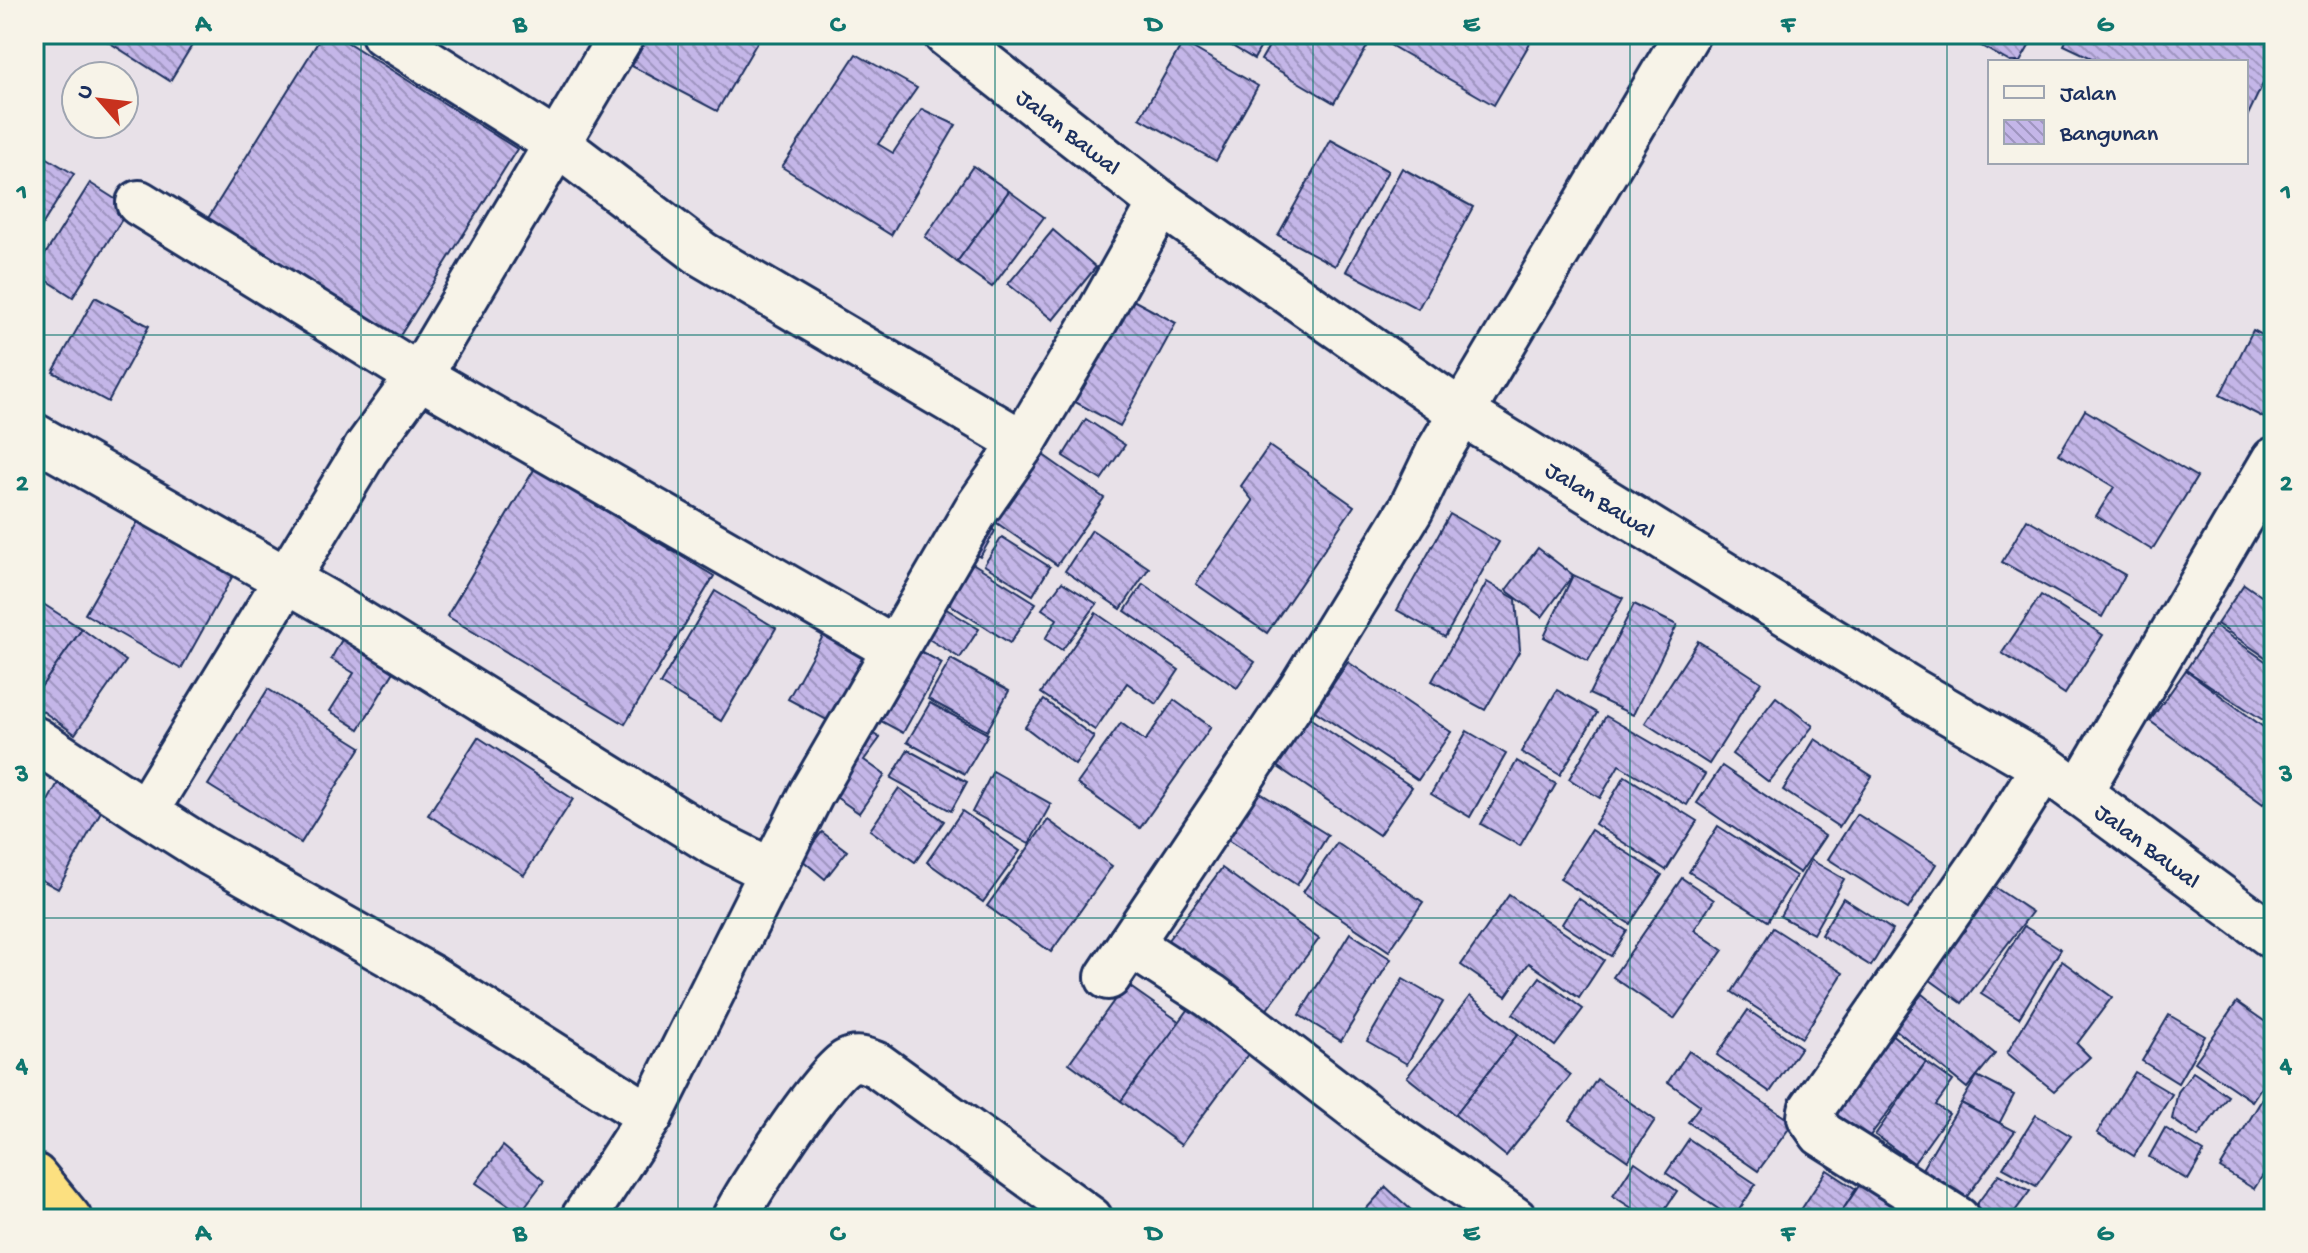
<svg xmlns="http://www.w3.org/2000/svg" width="2308" height="1253" viewBox="0 0 2308 1253" font-family="'Gochi Hand',sans-serif">
<style>
.building{fill:url(#building-back-hatch);stroke:#1b2f5e;stroke-width:2}
.lines{fill:none;stroke-linecap:round;stroke-linejoin:round}
.minor-casing{stroke:#1b2f5e;stroke-width:50}
.trunk-casing{stroke:#1b2f5e;stroke-width:50}
.minor{stroke:#f7f3e8;stroke-width:44}
.trunk{stroke:#fce080;stroke-width:44}
.grid{fill:none;stroke:#0f766e;stroke-width:2;stroke-opacity:0.55}
.labels{text-anchor:middle;stroke-width:7;stroke-linejoin:round;paint-order:stroke}
.street-label{font-size:24px;fill:#1b2f5e;stroke:#f7f3e8}
.neatline{fill:none;stroke:#0f766e;stroke-width:3}
.grid-label{font-size:26px;text-anchor:middle;font-weight:bold;fill:#0f766e}
</style>
<defs>
<pattern id="building-back-hatch" width="6" height="6" patternUnits="userSpaceOnUse" patternTransform="scale(2)"><rect width="6" height="6" fill="#c4b6e8"/><path d="M-1 5l2 2M0 0l6 6M5-1l2 2" fill="none" stroke="#9e94bf"/></pattern>
</defs>
<rect width="100%" height="100%" fill="#e8e1e8"/>
<filter id="ink" filterUnits="userSpaceOnUse"><feTurbulence type="fractalNoise" baseFrequency=".0125" numOctaves="2"/><feDisplacementMap in="SourceGraphic" scale="16" xChannelSelector="R" yChannelSelector="G"/><feConvolveMatrix kernelMatrix="1 2 1 2 8 2 1 2 1" color-interpolation-filters="sRGB"/></filter>
<g filter="url(#ink)">
<g class="building">
<path d="M96 34H199L170 81Z"/>
<path d="M323 34H334L517 149 391 350 200 231Z"/>
<path d="M649 34H762L717 111 632 66Z"/>
<path d="M1212 34H1268L1254 59Z"/>
<path d="M1276 34H1361L1371 40 1334 103 1261 60Z"/>
<path d="M1371 34H1531L1534 36 1494 105Z"/>
<path d="M1960 34H2036L2020 62H2010Z"/>
<path d="M2069 34H2274V61L2246 119V62H2100L2064 45Z"/>
<path d="M1183 42 1258 86 1216 161 1140 118Z"/>
<path d="M856 54 917 88 878 144 893 153 922 109 956 125 891 235 782 167Z"/>
<path d="M1331 140 1388 171 1335 266 1278 235Z"/>
<path d="M34 150 74 174 34 238Z"/>
<path d="M973 166 1009 191 957 262 925 237Z"/>
<path d="M1402 168 1473 207 1418 309 1346 271Z"/>
<path d="M90 183 129 208 73 297 34 272Z"/>
<path d="M1009 191 1044 217 992 287 957 262Z"/>
<path d="M1053 230 1096 267 1053 320 1008 284Z"/>
<path d="M1118 292 1176 323 1120 426 1064 396Z"/>
<path d="M95 297 149 326 108 402 53 372Z"/>
<path d="M2253 330 2274 341V423L2220 395Z"/>
<path d="M2085 410 2197 477 2152 550 2096 516 2114 487 2059 454Z"/>
<path d="M1086 419 1125 445 1101 480 1063 456Z"/>
<path d="M1029 445 1104 498 1057 565 981 512Z"/>
<path d="M1269 446 1354 506 1267 633 1196 584 1253 501 1241 486Z"/>
<path d="M535 468 714 576 625 724 447 616Z"/>
<path d="M2274 498V533L2257 511Z"/>
<path d="M1450 514 1499 542 1445 637 1397 610Z"/>
<path d="M141 516 236 570 181 669 85 614Z"/>
<path d="M974 519 995 531 980 557 959 545Z"/>
<path d="M2027 519 2125 575 2102 617 2002 562Z"/>
<path d="M1092 530 1149 568 1121 609 1065 571Z"/>
<path d="M1002 537 1050 567 1033 595 984 565Z"/>
<path d="M1538 548 1573 575 1542 617 1506 590Z"/>
<path d="M958 554 1036 603 1010 643 932 593Z"/>
<path d="M1573 575 1623 598 1588 661 1544 637Z"/>
<path d="M1062 582 1097 604 1062 650 1045 639 1057 619 1042 609Z"/>
<path d="M1487 582 1516 599 1520 650 1485 710 1432 681Z"/>
<path d="M1143 584 1255 662 1237 688 1125 611Z"/>
<path d="M2244 584 2274 605V663L2217 624Z"/>
<path d="M715 591 776 628 721 721 660 684Z"/>
<path d="M2041 595 2103 635 2065 694 2002 653Z"/>
<path d="M34 598 82 629 34 697Z"/>
<path d="M935 602 979 629 960 658 917 632Z"/>
<path d="M1634 604 1677 625 1633 715 1589 694Z"/>
<path d="M1096 613 1179 670 1156 704 1127 683 1095 730 1041 693Z"/>
<path d="M829 625 875 651 836 725 788 699Z"/>
<path d="M2215 626 2274 667V704L2263 720 2186 670Z"/>
<path d="M349 627 401 660 359 729 330 711 354 673 331 659Z"/>
<path d="M82 629 126 661 75 734 34 705V697Z"/>
<path d="M1698 641 1761 682 1709 764 1645 723Z"/>
<path d="M909 645 942 663 903 733 870 715Z"/>
<path d="M951 659 1009 691 987 731 928 699Z"/>
<path d="M1348 662 1451 732 1418 780 1315 711Z"/>
<path d="M2186 670 2274 735V789L2263 804 2150 721Z"/>
<path d="M268 689 361 747 301 843 208 785Z"/>
<path d="M1557 690 1597 713 1560 775 1521 752Z"/>
<path d="M1776 697 1813 726 1769 782 1732 754Z"/>
<path d="M1044 700 1094 737 1075 765 1025 727Z"/>
<path d="M1174 700 1211 727 1140 828 1077 784 1121 723 1145 741Z"/>
<path d="M930 703 988 734 965 774 907 742Z"/>
<path d="M1606 716 1705 774 1687 805 1619 765 1600 798 1569 779Z"/>
<path d="M1308 717 1412 787 1379 835 1275 765Z"/>
<path d="M864 728 880 738 864 760 885 775 859 813 823 788Z"/>
<path d="M1467 731 1506 754 1470 817 1431 794Z"/>
<path d="M478 737 573 799 524 875 428 815Z"/>
<path d="M1815 739 1872 776 1839 827 1783 790Z"/>
<path d="M908 750 967 782 951 811 891 778Z"/>
<path d="M1517 761 1556 784 1520 846 1481 824Z"/>
<path d="M1722 766 1825 836 1800 873 1697 803Z"/>
<path d="M993 771 1051 804 1029 844 972 812Z"/>
<path d="M64 772 109 797 58 889 34 876V826Z"/>
<path d="M1625 776 1697 821 1666 870 1595 824Z"/>
<path d="M899 788 944 821 915 862 870 830Z"/>
<path d="M1257 791 1328 835 1297 885 1226 839Z"/>
<path d="M962 811 1020 851 983 902 927 862Z"/>
<path d="M1857 814 1936 864 1908 909 1828 859Z"/>
<path d="M1048 820 1112 866 1051 952 987 906Z"/>
<path d="M1718 826 1796 876 1768 921 1689 872Z"/>
<path d="M1591 830 1662 875 1630 924 1560 879Z"/>
<path d="M822 832 847 851 825 879 801 859Z"/>
<path d="M1337 843 1423 902 1389 951 1303 892Z"/>
<path d="M1811 860 1844 879 1813 934 1780 916Z"/>
<path d="M1222 868 1319 939 1262 1016 1165 944Z"/>
<path d="M1682 878 1714 900 1694 930 1723 950 1674 1019 1613 977Z"/>
<path d="M1990 884 2032 912 1962 1003 1926 977Z"/>
<path d="M1509 895 1604 960 1579 998 1529 963 1506 996 1461 965Z"/>
<path d="M1578 898 1627 931 1611 956 1562 924Z"/>
<path d="M1843 898 1893 930 1871 966 1821 935Z"/>
<path d="M2024 926 2061 949 2019 1018 1981 994Z"/>
<path d="M1773 928 1843 973 1802 1038 1732 992Z"/>
<path d="M1350 933 1391 959 1341 1041 1299 1015Z"/>
<path d="M2062 961 2112 997 2077 1044 2090 1057 2054 1091 2007 1053Z"/>
<path d="M1540 977 1583 1009 1555 1046 1513 1014Z"/>
<path d="M1403 979 1443 1002 1407 1064 1367 1041Z"/>
<path d="M1126 984 1180 1022 1121 1101 1069 1063Z"/>
<path d="M1922 994 1995 1054 1967 1088 1895 1029Z"/>
<path d="M1470 996 1518 1034 1455 1115 1407 1077Z"/>
<path d="M2237 1002 2274 1028V1068L2252 1101 2195 1062Z"/>
<path d="M1191 1006 1251 1050 1181 1145 1121 1101Z"/>
<path d="M1748 1010 1801 1047 1770 1092 1717 1055Z"/>
<path d="M2169 1015 2205 1036 2178 1083 2142 1061Z"/>
<path d="M1885 1029 1926 1062 1866 1141 1824 1110Z"/>
<path d="M1518 1034 1571 1075 1506 1156 1455 1115Z"/>
<path d="M1689 1051 1793 1123 1758 1171 1688 1122 1700 1105 1668 1082Z"/>
<path d="M1926 1062 1953 1081 1936 1105 1949 1114 1914 1163 1875 1135Z"/>
<path d="M2135 1072 2172 1094 2134 1156 2097 1133Z"/>
<path d="M2193 1072 2228 1096 2198 1137 2172 1119 2178 1092Z"/>
<path d="M1977 1076 2014 1095 1999 1124 1961 1103Z"/>
<path d="M1597 1079 1655 1120 1628 1161 1570 1120Z"/>
<path d="M2274 1080V1158L2254 1189 2220 1168Z"/>
<path d="M1961 1103 2015 1131 1965 1199 1922 1169Z"/>
<path d="M2036 1115 2071 1136 2036 1186 2003 1168Z"/>
<path d="M2165 1128 2204 1152 2188 1180 2149 1157Z"/>
<path d="M1689 1139 1756 1184 1733 1219 1666 1173Z"/>
<path d="M503 1146 544 1181 520 1213 476 1183Z"/>
<path d="M1635 1162 1677 1191 1658 1219H1649L1613 1196Z"/>
<path d="M1827 1170 1856 1189 1837 1219H1795Z"/>
<path d="M1868 1172 1905 1197 1891 1219H1837Z"/>
<path d="M1999 1174 2030 1191 2009 1219H1989L1974 1208Z"/>
<path d="M1386 1187 1421 1219H1357Z"/>
<path d="M1901 1206 1922 1219H1893Z"/>
<path d="M1621 1211 1632 1219H1615Z"/>
</g>
<g class="lines">
<g class="minor-casing">
<g id="minor">
<path d="M384 34 556 143 702 254 1023 443"/>
<path d="M622 34 419 376 366 449 145 812 205 850 430 977 650 1116"/>
<path d="M946 34 1161 203 1462 413 1913 691 2044 767 2274 937"/>
<path d="M139 203 419 376 894 649"/>
<path d="M34 436 326 602 713 842 771 871"/>
<path d="M34 739 145 812"/>
<path d="M2079 793 2274 460"/>
<path d="M1130 944 1211 996 1381 1127 1514 1219"/>
<path d="M1108 977 1302 687 1411 509 1439 451 1687 34"/>
<path d="M583 1219 650 1116 811 794 976 510 1023 443 1095 321 1161 203"/>
<path d="M734 1219C748 1191 824 1074 847 1062 858 1056 867 1061 877 1065L1090 1219"/>
<path d="M1957 1219 1822 1134 1810 1117 1811 1110 1988 855 2044 767"/>
</g>
</g>
<g class="trunk-casing">
<path id="trunk" d="M34 1176 69 1219"/>
</g>
<use href="#minor" class="minor"/>
<use href="#trunk" class="trunk"/>
</g>
</g>
<path class="grid" d="M361 34V1219M678 34V1219M995 34V1219M1313 34V1219M1630 34V1219M1947 34V1219M34 335H2274M34 626H2274M34 918H2274"/>
<g class="labels">
<g class="street-label">
<text transform="translate(1069 131) rotate(38)" y="8">Jalan Bawal</text>
<text transform="translate(1601 499) rotate(32)" y="8">Jalan Bawal</text>
<text transform="translate(2148 845) rotate(37)" y="8">Jalan Bawal</text>
</g>
</g>
<rect width="2308" height="1253" fill="none" stroke="#f7f3e8" stroke-width="88"/>
<rect x="1988" y="60" width="260" height="104" fill="#f7f3e8" stroke="#9fa5b1" stroke-width="2"/>
<rect x="2004" y="86" width="40" height="12" fill="#f7f3e8" stroke="#9fa5b1" stroke-width="2"/>
<text x="2060" y="100" font-size="24" fill="#1b2f5e">Jalan</text>
<rect x="2004" y="120" width="40" height="24" fill="url(#building-back-hatch)" stroke="#9fa5b1" stroke-width="2"/>
<text x="2060" y="140" font-size="24" fill="#1b2f5e">Bangunan</text>
<g transform="translate(100 100) rotate(298)"><circle r="38" fill="#f7f3e8" stroke="#9fa5b1" stroke-width="2"/>
<path d="M0-6L14 30L0 20L-14 30Z" fill="#c8321e"/>
<text y="-12" font-size="22" font-weight="bold" text-anchor="middle" fill="#1b2f5e">U</text>
</g>
<rect x="44" y="44" width="2220" height="1165" class="neatline"/>
<g class="grid-label">
<text x="203" y="31">A</text>
<text x="520" y="31">B</text>
<text x="837" y="31">C</text>
<text x="1154" y="31">D</text>
<text x="1471" y="31">E</text>
<text x="1788" y="31">F</text>
<text x="2105" y="31">G</text>
<text x="22" y="199">1</text>
<text x="2286" y="199">1</text>
<text x="22" y="490">2</text>
<text x="2286" y="490">2</text>
<text x="22" y="781">3</text>
<text x="2286" y="781">3</text>
<text x="22" y="1072">4</text>
<text x="2286" y="1072">4</text>
<text x="203" y="1240">A</text>
<text x="520" y="1240">B</text>
<text x="837" y="1240">C</text>
<text x="1154" y="1240">D</text>
<text x="1471" y="1240">E</text>
<text x="1788" y="1240">F</text>
<text x="2105" y="1240">G</text>
</g>
</svg>
